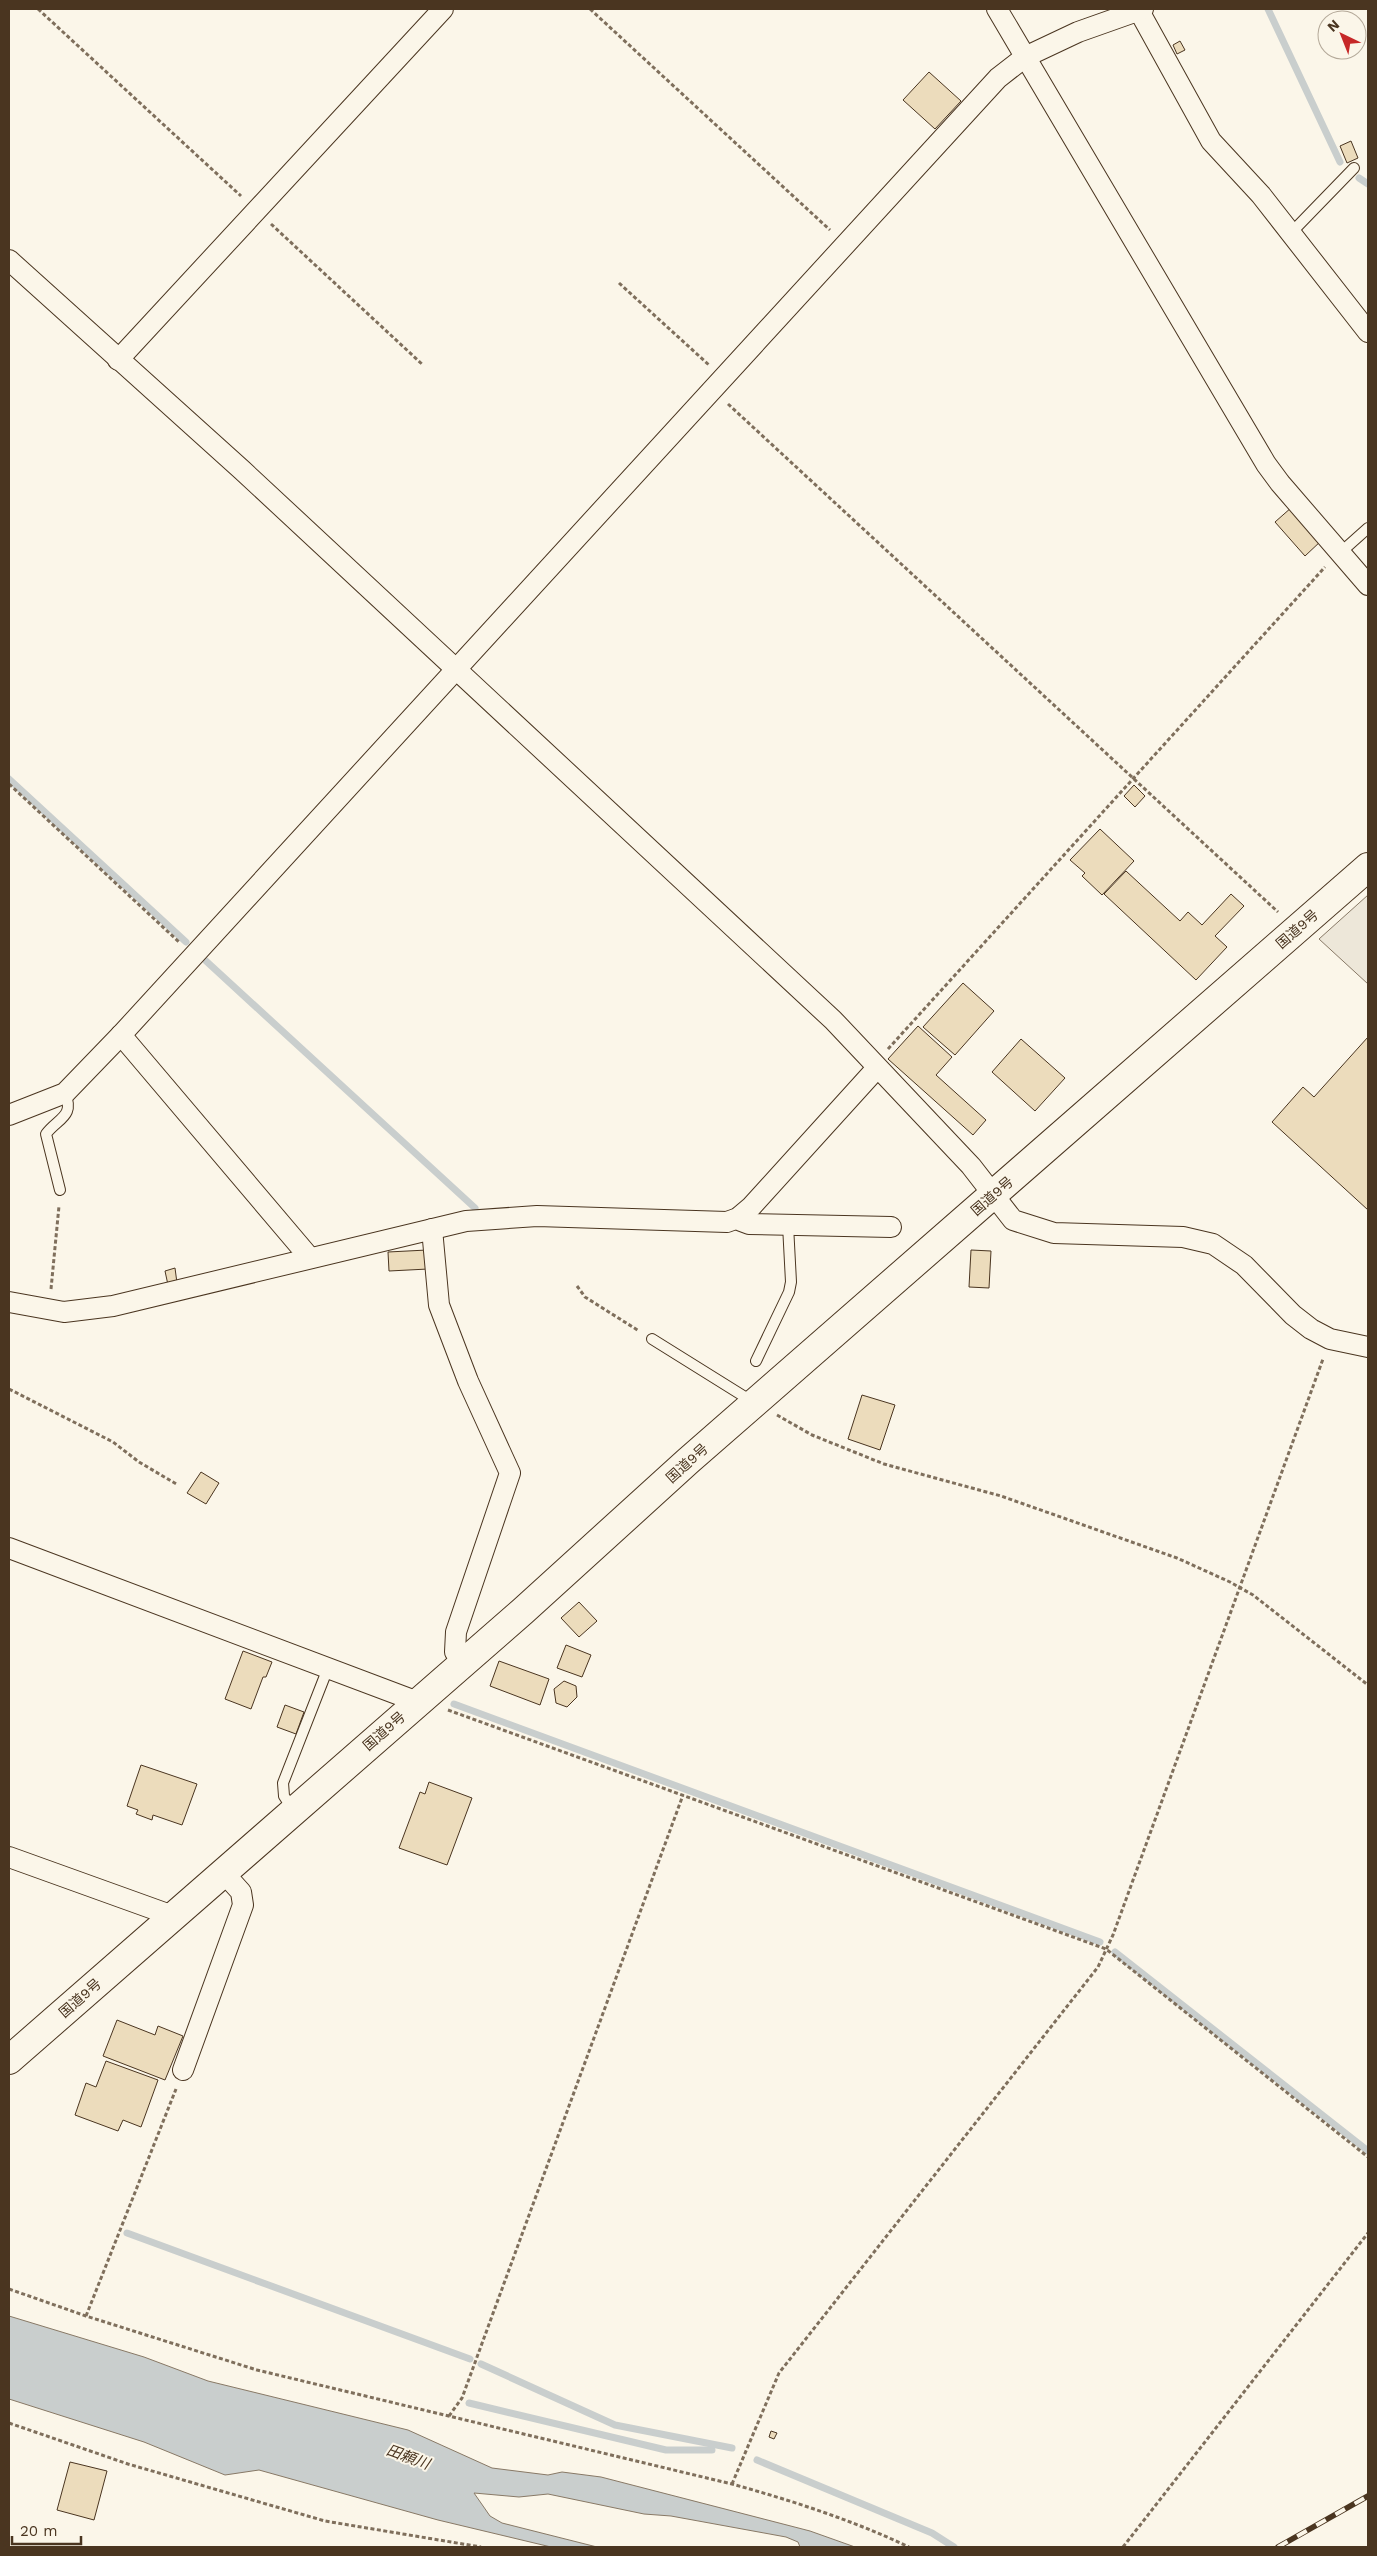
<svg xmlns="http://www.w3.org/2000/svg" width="1377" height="2556" viewBox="0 0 1377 2556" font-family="'Work Sans','Noto Sans JP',sans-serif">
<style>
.parking{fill:#ede7d9;stroke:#887966}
.water{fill:#c9cecd;stroke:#887966}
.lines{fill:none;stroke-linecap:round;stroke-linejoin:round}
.stream{stroke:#c9cecd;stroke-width:7}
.building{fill:#ecdcbc;stroke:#4a3520}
.service-casing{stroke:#4a3520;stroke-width:12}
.minor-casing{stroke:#4a3520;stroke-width:22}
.trunk-casing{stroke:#4a3520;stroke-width:30}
.path{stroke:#7f6f5c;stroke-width:3;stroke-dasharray:4 2.5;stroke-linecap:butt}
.service{stroke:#fbf6e9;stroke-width:10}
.minor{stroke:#fbf6e9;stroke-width:20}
.trunk{stroke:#fbf6e9;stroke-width:28}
.rail-casing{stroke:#4a3520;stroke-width:5.5}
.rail{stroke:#fbf6e9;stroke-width:4;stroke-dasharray:11;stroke-linecap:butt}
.labels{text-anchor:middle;stroke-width:4;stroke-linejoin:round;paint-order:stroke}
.street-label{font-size:14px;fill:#4a3520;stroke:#fbf6e9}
.water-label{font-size:15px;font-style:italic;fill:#4a3520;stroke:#fbf6e9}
</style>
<rect width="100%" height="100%" fill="#fbf6e9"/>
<path class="parking" d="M1368 895V984L1319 939Z"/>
<path class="water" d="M9 2316 144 2357 208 2381 408 2430 492 2468 548 2475 562 2472 601 2477 810 2531 855 2547H800L798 2542 786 2537 671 2516 644 2514 548 2494 519 2497 474 2493 490 2516 502 2523 597 2547H551L438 2520 259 2470 225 2475 144 2442 9 2399Z"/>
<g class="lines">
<g class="stream">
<path d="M1268 9 1340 162"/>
<path d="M1359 178 1368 184"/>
<path d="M9 779 186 942"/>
<path d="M206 961 475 1208"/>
<path d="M454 1704 1100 1942"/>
<path d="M1115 1952 1368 2151"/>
<path d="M127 2233 470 2359"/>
<path d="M481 2364 615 2425 732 2448"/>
<path d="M469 2403 666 2450H712"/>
<path d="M757 2460 932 2533 954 2547"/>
</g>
</g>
<g class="building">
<path d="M1180 41 1185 50 1177 54 1173 45Z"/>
<path d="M929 72 961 101 935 129 903 100Z"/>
<path d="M1351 141 1358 158 1347 163 1340 146Z"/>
<path d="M1292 507 1322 540 1305 556 1275 522Z"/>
<path d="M1134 785 1145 796 1135 807 1124 796Z"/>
<path d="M1100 829 1134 861 1102 895 1082 876 1085 873 1070 860Z"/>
<path d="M1126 871 1180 921 1188 912 1202 925 1231 894 1244 906 1215 936 1227 947 1196 980 1104 894Z"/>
<path d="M963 983 994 1011 955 1055 923 1027Z"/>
<path d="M918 1026 952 1057 936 1075 986 1120 973 1135 888 1059Z"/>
<path d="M1368 1037V1210L1272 1122 1303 1087 1314 1097Z"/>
<path d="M1021 1039 1065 1078 1035 1111 992 1072Z"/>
<path d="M427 1250 428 1269 389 1271 388 1252Z"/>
<path d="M971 1250 991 1251 989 1288 969 1287Z"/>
<path d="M175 1268 177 1283 168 1285 165 1271Z"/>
<path d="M862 1395 895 1405 880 1450 848 1439Z"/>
<path d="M201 1472 219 1483 206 1504 187 1493Z"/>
<path d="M579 1602 597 1621 579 1637 561 1618Z"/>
<path d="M566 1645 591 1655 582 1677 557 1668Z"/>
<path d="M243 1651 272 1662 266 1677H263L251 1709 225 1699Z"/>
<path d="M499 1661 549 1679 540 1705 490 1686Z"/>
<path d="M564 1681 576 1686 577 1697 567 1707 556 1703 554 1689Z"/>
<path d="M285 1705 304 1712 296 1734 277 1727Z"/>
<path d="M141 1765 197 1784 182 1825 153 1815 152 1820 136 1814 138 1810 127 1806Z"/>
<path d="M429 1782 472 1798 447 1865 399 1848 420 1792 425 1794Z"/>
<path d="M117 2020 155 2035 158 2026 183 2036 165 2080 103 2056Z"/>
<path d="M106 2061 158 2080 141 2127 123 2120 118 2131 75 2115 86 2083 96 2087Z"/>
<path d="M771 2431 777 2433 774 2439 769 2437Z"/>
<path d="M70 2462 107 2471 94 2520 57 2510Z"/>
</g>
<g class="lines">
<g class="service-casing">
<g id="service">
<path d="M1291 233 1354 168"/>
<path d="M1340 553 1368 528"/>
<path d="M60 1190 46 1134C58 1118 75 1117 65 1093"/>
<path d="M652 1339 753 1402"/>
<path d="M756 1361 789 1292 791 1282 788 1225"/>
<path d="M293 1810 284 1796 283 1783 328 1668"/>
</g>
</g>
<g class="minor-casing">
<g id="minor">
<path d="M997 9 1266 464 1280 483 1368 585"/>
<path d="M1138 9 1211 141 1261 195 1368 332"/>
<path d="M9 260 242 470 833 1020 971 1166 1013 1220 1054 1233 1183 1237 1213 1244 1244 1265 1293 1315 1311 1329 1330 1339 1368 1347"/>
<path d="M118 360 443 9"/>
<path d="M121 1035 310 1258"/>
<path d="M9 1115 65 1093 121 1035 998 78 1025 57 1078 32 1143 9"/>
<path d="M738 1218 741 1221 749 1224 891 1227"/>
<path d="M432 1229 439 1305 468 1381 510 1473 456 1632 455 1652 462 1663"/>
<path d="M9 1302 64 1312 113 1306 466 1221 537 1216 727 1222 738 1218 751 1207 877 1068"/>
<path d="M9 1548 418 1702"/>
<path d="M9 1857 173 1916"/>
<path d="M183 2070 243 1905 241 1892 223 1872"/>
</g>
</g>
<g class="trunk-casing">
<path id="trunk" d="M9 2060 523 1611 688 1461 1368 867"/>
</g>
<g class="path">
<path d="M38 9 241 196"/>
<path d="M590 9 830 230"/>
<path d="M271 224 423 365"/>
<path d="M619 283 709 365"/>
<path d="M728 404 1278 912"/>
<path d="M9 784 179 942"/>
<path d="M888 1049 1325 567"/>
<path d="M577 1286 585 1297 639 1331"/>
<path d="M51 1289 59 1206"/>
<path d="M9 1389 113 1442 139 1462 178 1485"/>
<path d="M777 1415 812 1435 884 1464 1001 1496 1177 1558 1230 1582 1253 1595 1368 1685"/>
<path d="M448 1710 1106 1949 1368 2157"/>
<path d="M9 2289 86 2316 257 2370 732 2484C793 2501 852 2520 909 2547"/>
<path d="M86 2316 176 2089"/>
<path d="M449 2416 462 2398 683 1795"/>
<path d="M9 2423 128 2464 325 2521 481 2547"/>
<path d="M732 2484 779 2373 1098 1967 1113 1935 1323 1359"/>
<path d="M1123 2547 1368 2233"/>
</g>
<use href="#service" class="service"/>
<use href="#minor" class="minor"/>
<use href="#trunk" class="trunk"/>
<g class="rail-casing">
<path id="rail" d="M1278 2547 1368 2496"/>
</g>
<use href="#rail" class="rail"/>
</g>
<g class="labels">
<g class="street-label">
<text transform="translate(1297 929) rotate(-41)" y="5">国道9号</text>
<text transform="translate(992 1196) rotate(-41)" y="5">国道9号</text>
<text transform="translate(687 1463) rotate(-42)" y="5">国道9号</text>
<text transform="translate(384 1731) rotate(-41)" y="5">国道9号</text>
<text transform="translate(80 1998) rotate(-41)" y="5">国道9号</text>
</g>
<g class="water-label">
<text transform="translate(408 2457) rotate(20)" y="5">田頼川</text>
</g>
</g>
<rect width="1377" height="2556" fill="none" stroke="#4a3520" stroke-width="20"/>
<g transform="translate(1342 35) rotate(317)"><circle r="24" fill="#fbf6e9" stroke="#b4a999"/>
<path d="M0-4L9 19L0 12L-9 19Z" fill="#c62828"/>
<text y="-8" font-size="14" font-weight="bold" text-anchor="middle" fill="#4a3520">N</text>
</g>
<path d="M12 2536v8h69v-8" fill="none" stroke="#4a3520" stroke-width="2.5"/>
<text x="20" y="2536" font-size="15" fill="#4a3520" stroke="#fbf6e9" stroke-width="4" paint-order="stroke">20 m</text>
</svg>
